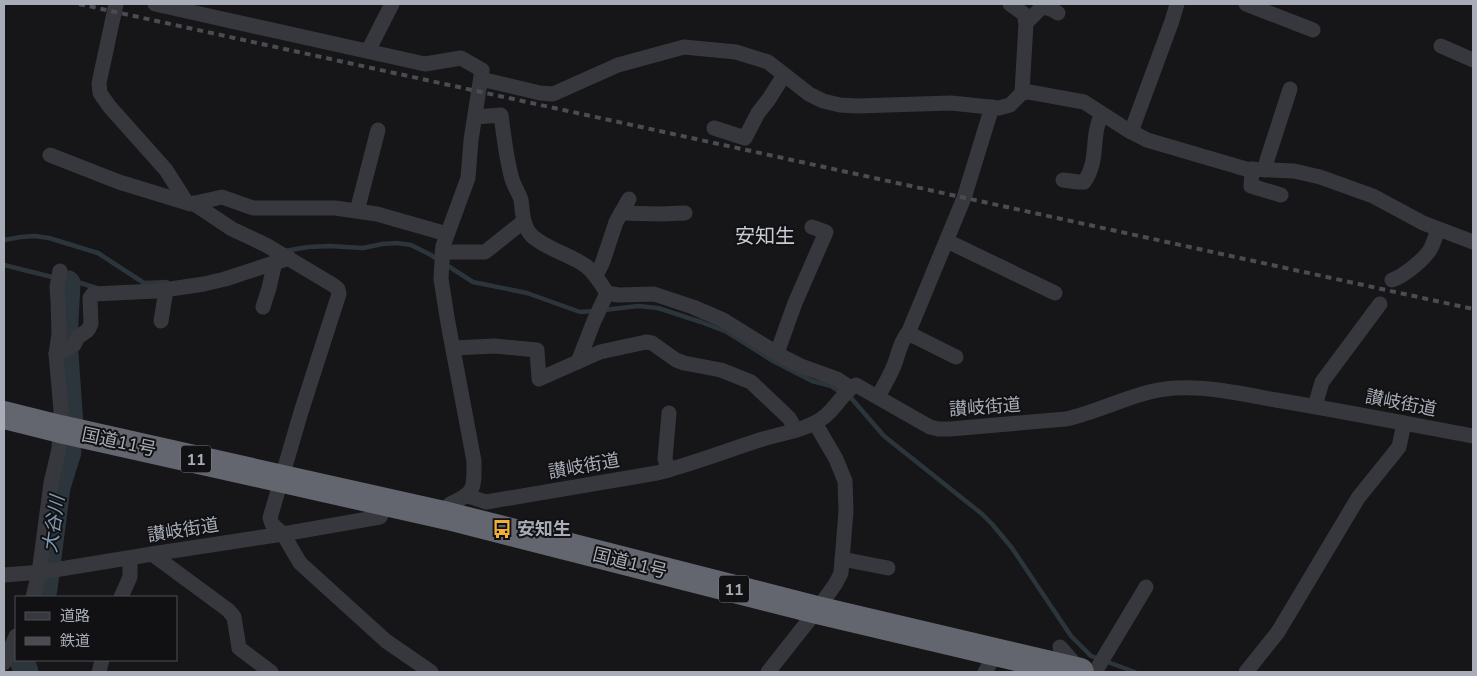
<svg xmlns="http://www.w3.org/2000/svg" width="1477" height="676" viewBox="0 0 1477 676" font-family="'Nunito Sans','Noto Sans JP',sans-serif">
<style>
.lines{fill:none;stroke-linecap:round;stroke-linejoin:round}
.stream{stroke:#2c353c;stroke-width:4.5}
.river{stroke:#2c353c;stroke-width:25}
.street{stroke:#37383d;stroke-width:15}
.highway{stroke:#63666e;stroke-width:28}
.rail{stroke:#4a4c52;stroke-width:4;stroke-dasharray:6 5;stroke-linecap:butt}
.labels{text-anchor:middle;stroke-width:4;stroke-linejoin:round;paint-order:stroke}
.shield{fill:#111113;stroke:#7b7e86;stroke-width:1}
.shield-label{font-size:16px;font-weight:bold;fill:#a8adb8}
.street-label{font-size:18px;fill:#a8adb8;stroke:#111113}
.poi-label{font-size:18px;font-weight:bold;fill:#a8adb8;stroke:#111113;text-anchor:start}
.water-label{font-size:19px;font-style:italic;fill:#7f9bb3;stroke:#111113}
.quarter-label{font-size:20px;fill:#c9ccd4;stroke:#111113}
</style>
<rect width="100%" height="100%" fill="#161618"/>
<g class="lines">
<g class="stream">
<path d="M4 240 21 237 35 236 49 238 98 253 144 283 167 282"/>
<path d="M285 251 308 247 330 246 363 248 382 244 397 243 411 245 431 255 473 282 527 293 580 312 594 311"/>
<path d="M4 265 52 277 68 283 77 282 97 288"/>
<path d="M604 310 638 306 658 308 701 322 727 332 773 361 812 381 831 386 852 399 884 436 982 514 992 524 1012 548 1071 636 1091 656 1135 672"/>
</g>
<g class="river">
<path d="M68 283 65 340 71 425"/>
<path d="M43 597 45 589 58 487 69 452"/>
<path d="M22 660 26 672"/>
</g>
<g class="street">
<path d="M116 4 99 83 100 93 109 106 166 170 187 203"/>
<path d="M155 4 425 64 461 58 482 70 471 140 468 178 443 246 441 279 448 323 474 461C474 489 476 492 450 504L448 516"/>
<path d="M1010 4 1024 14 1026 23 1022 93"/>
<path d="M1246 4 1313 30"/>
<path d="M1026 23 1042 7 1051 9 1058 13"/>
<path d="M1441 46 1473 60"/>
<path d="M368 51 392 4"/>
<path d="M481 79 540 93 553 94 618 65 684 47 736 52 768 62 809 94 823 101 840 105 857 106 951 103 999 108 1010 105 1022 93 1029 92 1084 102 1126 129 1147 140 1246 169 1294 171 1320 177 1373 196 1423 223 1473 242"/>
<path d="M475 117 501 115C504 136 506 158 512 179 514 186 519 193 521 200 523 213 522 226 532 236 548 250 569 254 586 266 595 273 601 284 607 293L618 295 654 294 693 307 723 320 783 357 801 366 837 379 851 388"/>
<path d="M714 128 745 138 758 113 769 99 784 75"/>
<path d="M1131 132 1172 21 1177 4"/>
<path d="M50 155 119 182 191 204 222 197 253 208H335L377 214 447 234"/>
<path d="M1252 169 1251 186 1281 195"/>
<path d="M1265 170 1267 160 1290 89"/>
<path d="M1063 180 1078 182H1084C1100 160 1090 136 1102 114"/>
<path d="M193 203 232 229 266 245 333 285 338 289 339 294 301 412 270 518 272 524 283 534 300 563 386 641 431 672"/>
<path d="M357 211 378 130"/>
<path d="M621 213 660 214 685 213"/>
<path d="M947 241 1055 293"/>
<path d="M442 252H485L524 221"/>
<path d="M596 275 602 264 616 222 629 199"/>
<path d="M1392 280C1404 276 1425 259 1431 248 1434 242 1436 235 1438 229"/>
<path d="M263 307 269 288 275 262"/>
<path d="M161 321 166 290"/>
<path d="M908 333 956 357"/>
<path d="M453 348 495 346 537 350 539 379 600 352 646 342 652 343 676 360 684 363 721 370 751 382 789 418 796 430"/>
<path d="M777 353 795 303 826 232 812 227"/>
<path d="M56 354 74 345 78 337 88 330 91 324 90 298 93 294 157 291 204 284 225 279 289 258"/>
<path d="M578 362 594 321 607 293"/>
<path d="M878 397C884 385 892 373 896 360 900 348 901 342 909 331L964 198 992 107"/>
<path d="M1315 406 1322 382 1380 304"/>
<path d="M669 413 665 459 669 470"/>
<path d="M468 496 486 502 657 473C693 464 728 450 763 439 783 433 807 430 824 417 836 408 843 392 856 385L930 427 938 429H950L1066 419C1103 411 1137 390 1175 388 1208 386 1243 394 1276 400 1342 411 1408 424 1473 436"/>
<path d="M152 554 228 610 234 617 239 648 271 672"/>
<path d="M842 559 888 568"/>
<path d="M4 575 42 572 152 554 283 534 380 517 388 502"/>
<path d="M33 597 39 573 51 483 59 449 61 410 56 354 59 334 58 300 57 287 60 271"/>
<path d="M121 597 130 577V558"/>
<path d="M1060 647 1081 671"/>
<path d="M4 663 16 636"/>
<path d="M99 672 102 660"/>
<path d="M768 672 817 610 836 583 841 573 846 511 845 481 836 459 815 423"/>
<path d="M985 672 997 652"/>
<path d="M1095 672 1146 587"/>
<path d="M1246 672 1278 632 1358 498 1399 447 1404 423"/>
</g>
<path class="highway" d="M4 415 60 429 448 516 817 610 1080 672"/>
<path class="rail" d="M79 4 1473 309"/>
</g>
<defs>
<g id="bus-bare" transform="scale(1.5)"><path d="M-5-6H5V4H4V6H2V4H-2V6H-4V4H-5ZM-3.5-4V0h7V-4ZM-3.5 1.2v1.5H-2V1.2ZM2 1.2v1.5H3.5V1.2Z" fill="#f2b134" stroke="#111113" stroke-width="2.5" paint-order="stroke"/></g>
</defs>
<g fill-rule="evenodd">
<use href="#bus-bare" x="502" y="529"/>
</g>
<g class="labels">
<g class="shield">
<rect x="181" y="445.5" width="30" height="27" rx="4"/>
<rect x="719" y="575.5" width="30" height="27" rx="4"/>
</g>
<g class="shield-label">
<text x="196" y="465">11</text>
<text x="734" y="595">11</text>
</g>
<g class="street-label">
<text transform="translate(1401 403) rotate(11)" y="6">讃岐街道</text>
<text transform="translate(985 407) rotate(-4)" y="6">讃岐街道</text>
<text transform="translate(119 442) rotate(12)" y="6">国道11号</text>
<text transform="translate(584 466) rotate(-10)" y="6">讃岐街道</text>
<text transform="translate(183 530) rotate(-9)" y="6">讃岐街道</text>
<text transform="translate(630 563) rotate(14)" y="6">国道11号</text>
</g>
<g class="poi-label">
<text x="517" y="535">安知生</text>
</g>
<g class="water-label">
<text transform="translate(53 524) rotate(-82)" y="7">大谷川</text>
</g>
<g class="quarter-label">
<text x="765" y="243">安知生</text>
</g>
</g>
<rect width="1477" height="676" fill="none" stroke="#a8adb8" stroke-width="10"/>
<rect x="15" y="596" width="162" height="65" fill="#111113" stroke="#4d4f55"/>
<rect x="25" y="612" width="25" height="8" fill="#37383d" stroke="#4d4f55"/>
<text x="60" y="621" font-size="15" fill="#a8adb8">道路</text>
<rect x="25" y="637" width="25" height="8" fill="#4a4c52" stroke="#4d4f55"/>
<text x="60" y="646" font-size="15" fill="#a8adb8">鉄道</text>
</svg>
